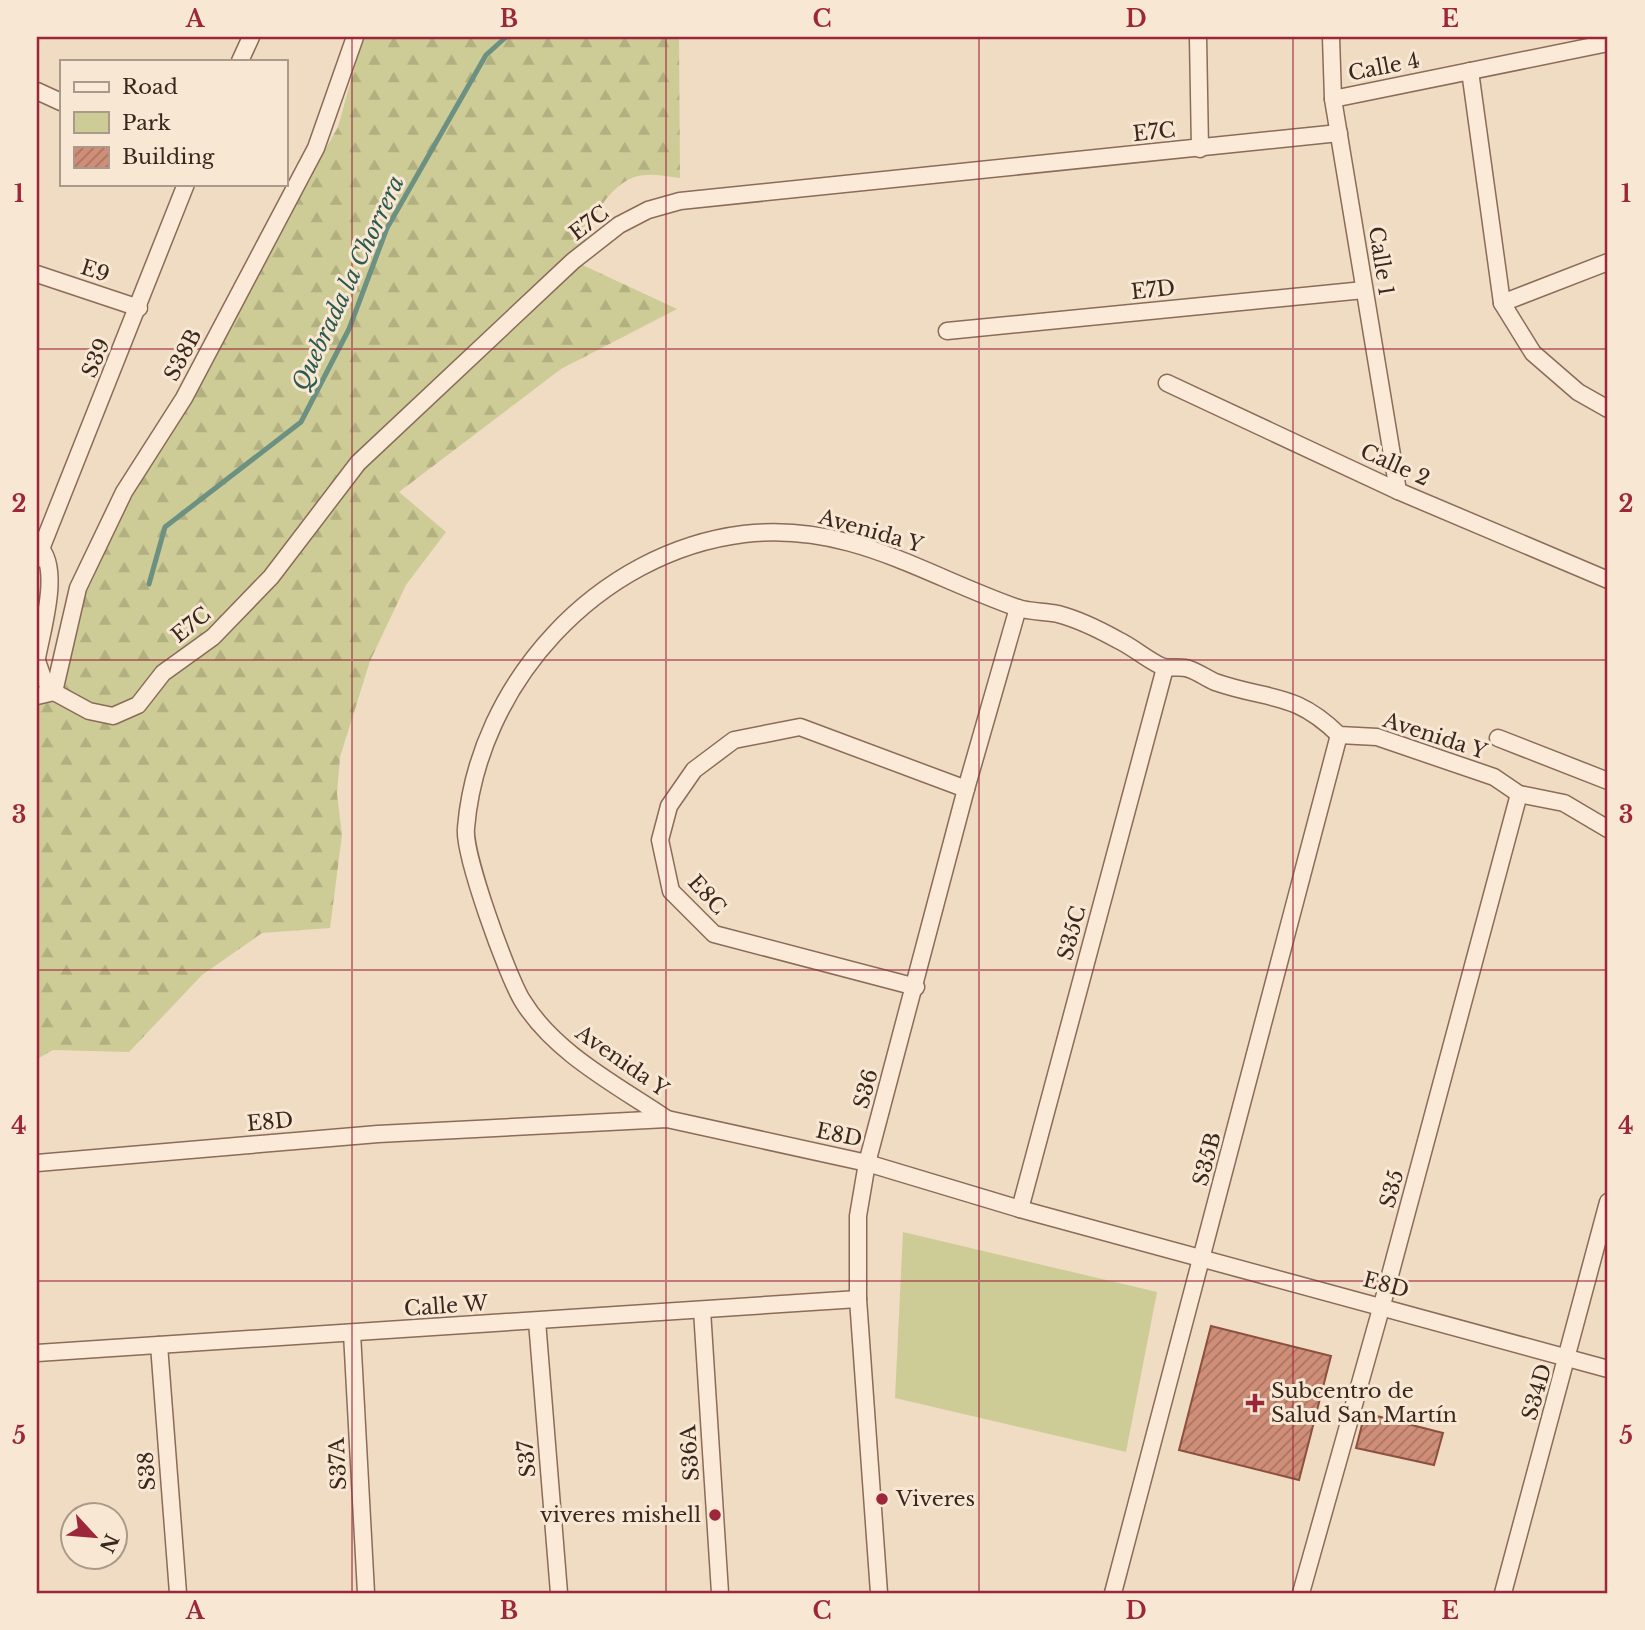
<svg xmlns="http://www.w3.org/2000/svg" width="1645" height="1630" viewBox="0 0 1645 1630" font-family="'Libre Baskerville',serif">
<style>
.green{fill:#cecc96}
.forest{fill:url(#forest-firs)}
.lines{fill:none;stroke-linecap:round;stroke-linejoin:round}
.stream{stroke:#6c9182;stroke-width:5}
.building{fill:url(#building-hatch);stroke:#8b503e;stroke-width:2}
.minor-casing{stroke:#8b6b59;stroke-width:19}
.minor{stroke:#faead7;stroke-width:16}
.grid{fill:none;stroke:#9c273a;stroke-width:2;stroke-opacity:0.55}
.poi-dot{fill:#9c273a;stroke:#f7e7d3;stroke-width:2.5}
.labels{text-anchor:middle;stroke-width:6;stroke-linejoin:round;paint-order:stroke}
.street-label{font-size:21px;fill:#3a271e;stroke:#f7e7d3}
.poi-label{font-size:21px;fill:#3a271e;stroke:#f7e7d3;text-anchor:start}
.water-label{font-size:23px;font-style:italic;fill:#2c5a50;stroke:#f7e7d3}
.neatline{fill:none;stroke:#9c273a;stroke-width:2.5}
.grid-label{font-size:23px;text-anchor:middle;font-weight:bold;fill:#9c273a}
</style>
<defs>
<pattern id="forest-firs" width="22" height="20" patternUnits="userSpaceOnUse" patternTransform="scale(1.75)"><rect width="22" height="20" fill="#cecc96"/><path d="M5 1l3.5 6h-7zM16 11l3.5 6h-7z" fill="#b2af81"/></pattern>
<pattern id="building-hatch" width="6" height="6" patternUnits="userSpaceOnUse" patternTransform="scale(1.75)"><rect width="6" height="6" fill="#cf8e78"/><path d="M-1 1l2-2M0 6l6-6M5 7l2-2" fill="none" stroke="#a97462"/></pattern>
</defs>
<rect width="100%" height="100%" fill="#f0dbc3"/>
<path class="green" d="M903 1232 1157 1292 1126 1452 895 1398Z"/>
<path class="forest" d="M363 37H679L680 178C664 176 647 172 632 178 606 189 585 227 584 253L574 261 677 309 561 369 399 492 446 532 406 585 370 661 340 757 337 794 342 835 330 928 262 933 202 975 129 1052 53 1050 37 1059V696L54 692 78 588 338 127Z"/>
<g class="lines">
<path class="stream" d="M149 584 165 527 301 422 349 329 387 228 486 55 506 37"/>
</g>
<g class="building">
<path d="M1211 1326 1331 1356 1299 1480 1179 1450Z"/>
<path d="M1365 1413 1443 1433 1434 1465 1356 1448Z"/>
</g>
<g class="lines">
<g class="minor-casing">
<g id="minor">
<path d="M1198 37 1200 149"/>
<path d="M1331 37 1333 99 1398 491"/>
<path d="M240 61 251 37"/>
<path d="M1470 71 1502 303 1533 353 1578 392 1608 409"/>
<path d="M37 91 61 102"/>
<path d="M1333 99 1608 43"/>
<path d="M37 274 139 308"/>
<path d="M1502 303 1608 262"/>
<path d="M947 331 1364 290"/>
<path d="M1167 383 1398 491 1608 580"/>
<path d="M37 559 186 184"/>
<path d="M37 658C42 630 62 566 38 546"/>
<path d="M37 661 43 678 54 692 89 711 113 716 138 705 163 673 213 637 271 577 358 463 573 261 619 225 648 210 680 201 1339 133"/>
<path d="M54 692 78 588 124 492 184 398 316 148 355 37"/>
<path d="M37 696 54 692"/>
<path d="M1498 738 1608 781"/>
<path d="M916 987 714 934 671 891 660 840 669 806 694 770 734 740 800 727 966 789"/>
<path d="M667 1119C617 1085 554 1053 522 1000 507 975 463 854 466 828 478 683 598 552 744 534 849 522 922 574 1015 607 1028 612 1043 611 1058 614 1077 619 1100 630 1118 640 1133 647 1146 659 1161 666 1170 670 1180 665 1189 669 1198 672 1206 678 1215 682 1270 701 1294 691 1339 735L1377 737 1494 777 1519 794 1564 803 1608 829"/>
<path d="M37 1163 378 1134 667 1119 867 1163 1020 1209 1608 1369"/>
<path d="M1020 1209 1165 668"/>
<path d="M702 1310 720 1593"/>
<path d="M537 1321 559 1593"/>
<path d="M352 1333 366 1593"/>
<path d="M159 1345 178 1593"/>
<path d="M37 1353 858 1299"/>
<path d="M879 1593 858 1299V1216L867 1163 966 789 1018 608"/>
<path d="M1113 1593 1339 735"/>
<path d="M1301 1593 1382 1305 1519 794"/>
<path d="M1503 1593 1608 1202"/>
</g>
</g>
<use href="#minor" class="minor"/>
</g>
<path class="grid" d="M352 37V1593M666 37V1593M979 37V1593M1293 37V1593M37 349H1608M37 660H1608M37 970H1608M37 1281H1608"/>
<g class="poi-dot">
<path d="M1251.5 1392.5h7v7h7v7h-7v7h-7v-7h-7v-7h7z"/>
<circle cx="882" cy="1499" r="7"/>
<circle cx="715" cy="1515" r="7"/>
</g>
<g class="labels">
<g class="street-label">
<text transform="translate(1384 67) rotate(-11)" y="7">Calle 4</text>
<text transform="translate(1154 132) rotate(-6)" y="7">E7C</text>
<text transform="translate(589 223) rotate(-37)" y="7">E7C</text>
<text transform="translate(1381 261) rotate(81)" y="7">Calle 1</text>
<text transform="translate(95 271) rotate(18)" y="7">E9</text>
<text transform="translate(1153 290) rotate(-6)" y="7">E7D</text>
<text transform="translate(183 355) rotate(-62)" y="7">S38B</text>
<text transform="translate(96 358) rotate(-67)" y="7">S39</text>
<text transform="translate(1395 465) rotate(24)" y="7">Calle 2</text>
<text transform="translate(871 531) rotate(16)" y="7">Avenida Y</text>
<text transform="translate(191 625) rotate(-39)" y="7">E7C</text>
<text transform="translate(1435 736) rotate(18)" y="7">Avenida Y</text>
<text transform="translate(707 895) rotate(48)" y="7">E8C</text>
<text transform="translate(1072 933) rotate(-75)" y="7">S35C</text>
<text transform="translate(622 1061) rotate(35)" y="7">Avenida Y</text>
<text transform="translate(866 1089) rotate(-75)" y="7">S36</text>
<text transform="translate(270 1122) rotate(-5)" y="7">E8D</text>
<text transform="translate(839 1135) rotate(12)" y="7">E8D</text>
<text transform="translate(1207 1159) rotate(-75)" y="7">S35B</text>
<text transform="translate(1392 1189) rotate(-75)" y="7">S35</text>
<text transform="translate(1386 1285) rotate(15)" y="7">E8D</text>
<text transform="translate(446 1306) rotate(-4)" y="7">Calle W</text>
<text transform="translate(1537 1392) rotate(-74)" y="7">S34D</text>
<text transform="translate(690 1453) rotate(-94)" y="7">S36A</text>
<text transform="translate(527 1459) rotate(-95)" y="7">S37</text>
<text transform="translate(338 1464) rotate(-93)" y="7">S37A</text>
<text transform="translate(147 1471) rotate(-94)" y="7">S38</text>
</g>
<g class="poi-label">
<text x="1271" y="1398">Subcentro de<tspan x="1271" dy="24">Salud San Martín</tspan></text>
<text x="896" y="1506">Viveres</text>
<text x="701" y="1522" text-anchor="end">viveres mishell</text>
</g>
<g class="water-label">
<text transform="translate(348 283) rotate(-65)" y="8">Quebrada la Chorrera</text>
</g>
</g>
<rect width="1645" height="1630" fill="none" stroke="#f7e7d3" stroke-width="77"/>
<rect x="60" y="60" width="228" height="126" fill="#f7e7d3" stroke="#ab9a8b" stroke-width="2"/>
<rect x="74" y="82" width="35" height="10" fill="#faead7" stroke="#ab9a8b" stroke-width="2"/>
<text x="122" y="94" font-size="21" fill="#3a271e">Road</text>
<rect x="74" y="112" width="35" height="21" fill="#cecc96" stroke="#ab9a8b" stroke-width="2"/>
<text x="122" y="130" font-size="21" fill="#3a271e">Park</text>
<rect x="74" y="147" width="35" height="21" fill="url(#building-hatch)" stroke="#ab9a8b" stroke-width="2"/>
<text x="122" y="164" font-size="21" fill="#3a271e">Building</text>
<g transform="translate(94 1536) rotate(116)"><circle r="33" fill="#f7e7d3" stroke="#ab9a8b" stroke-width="2"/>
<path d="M0-5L12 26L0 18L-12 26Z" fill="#9c273a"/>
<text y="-10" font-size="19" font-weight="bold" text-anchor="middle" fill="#3a271e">N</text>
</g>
<rect x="38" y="38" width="1568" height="1554" class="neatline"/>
<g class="grid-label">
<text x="195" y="27">A</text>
<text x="509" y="27">B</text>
<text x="822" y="27">C</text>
<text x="1136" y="27">D</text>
<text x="1450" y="27">E</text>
<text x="19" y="202">1</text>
<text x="1626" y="202">1</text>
<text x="19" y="512">2</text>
<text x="1626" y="512">2</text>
<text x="19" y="823">3</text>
<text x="1626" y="823">3</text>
<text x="19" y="1134">4</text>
<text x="1626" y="1134">4</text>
<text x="19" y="1444">5</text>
<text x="1626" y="1444">5</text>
<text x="195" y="1619">A</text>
<text x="509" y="1619">B</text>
<text x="822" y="1619">C</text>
<text x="1136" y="1619">D</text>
<text x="1450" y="1619">E</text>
</g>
</svg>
